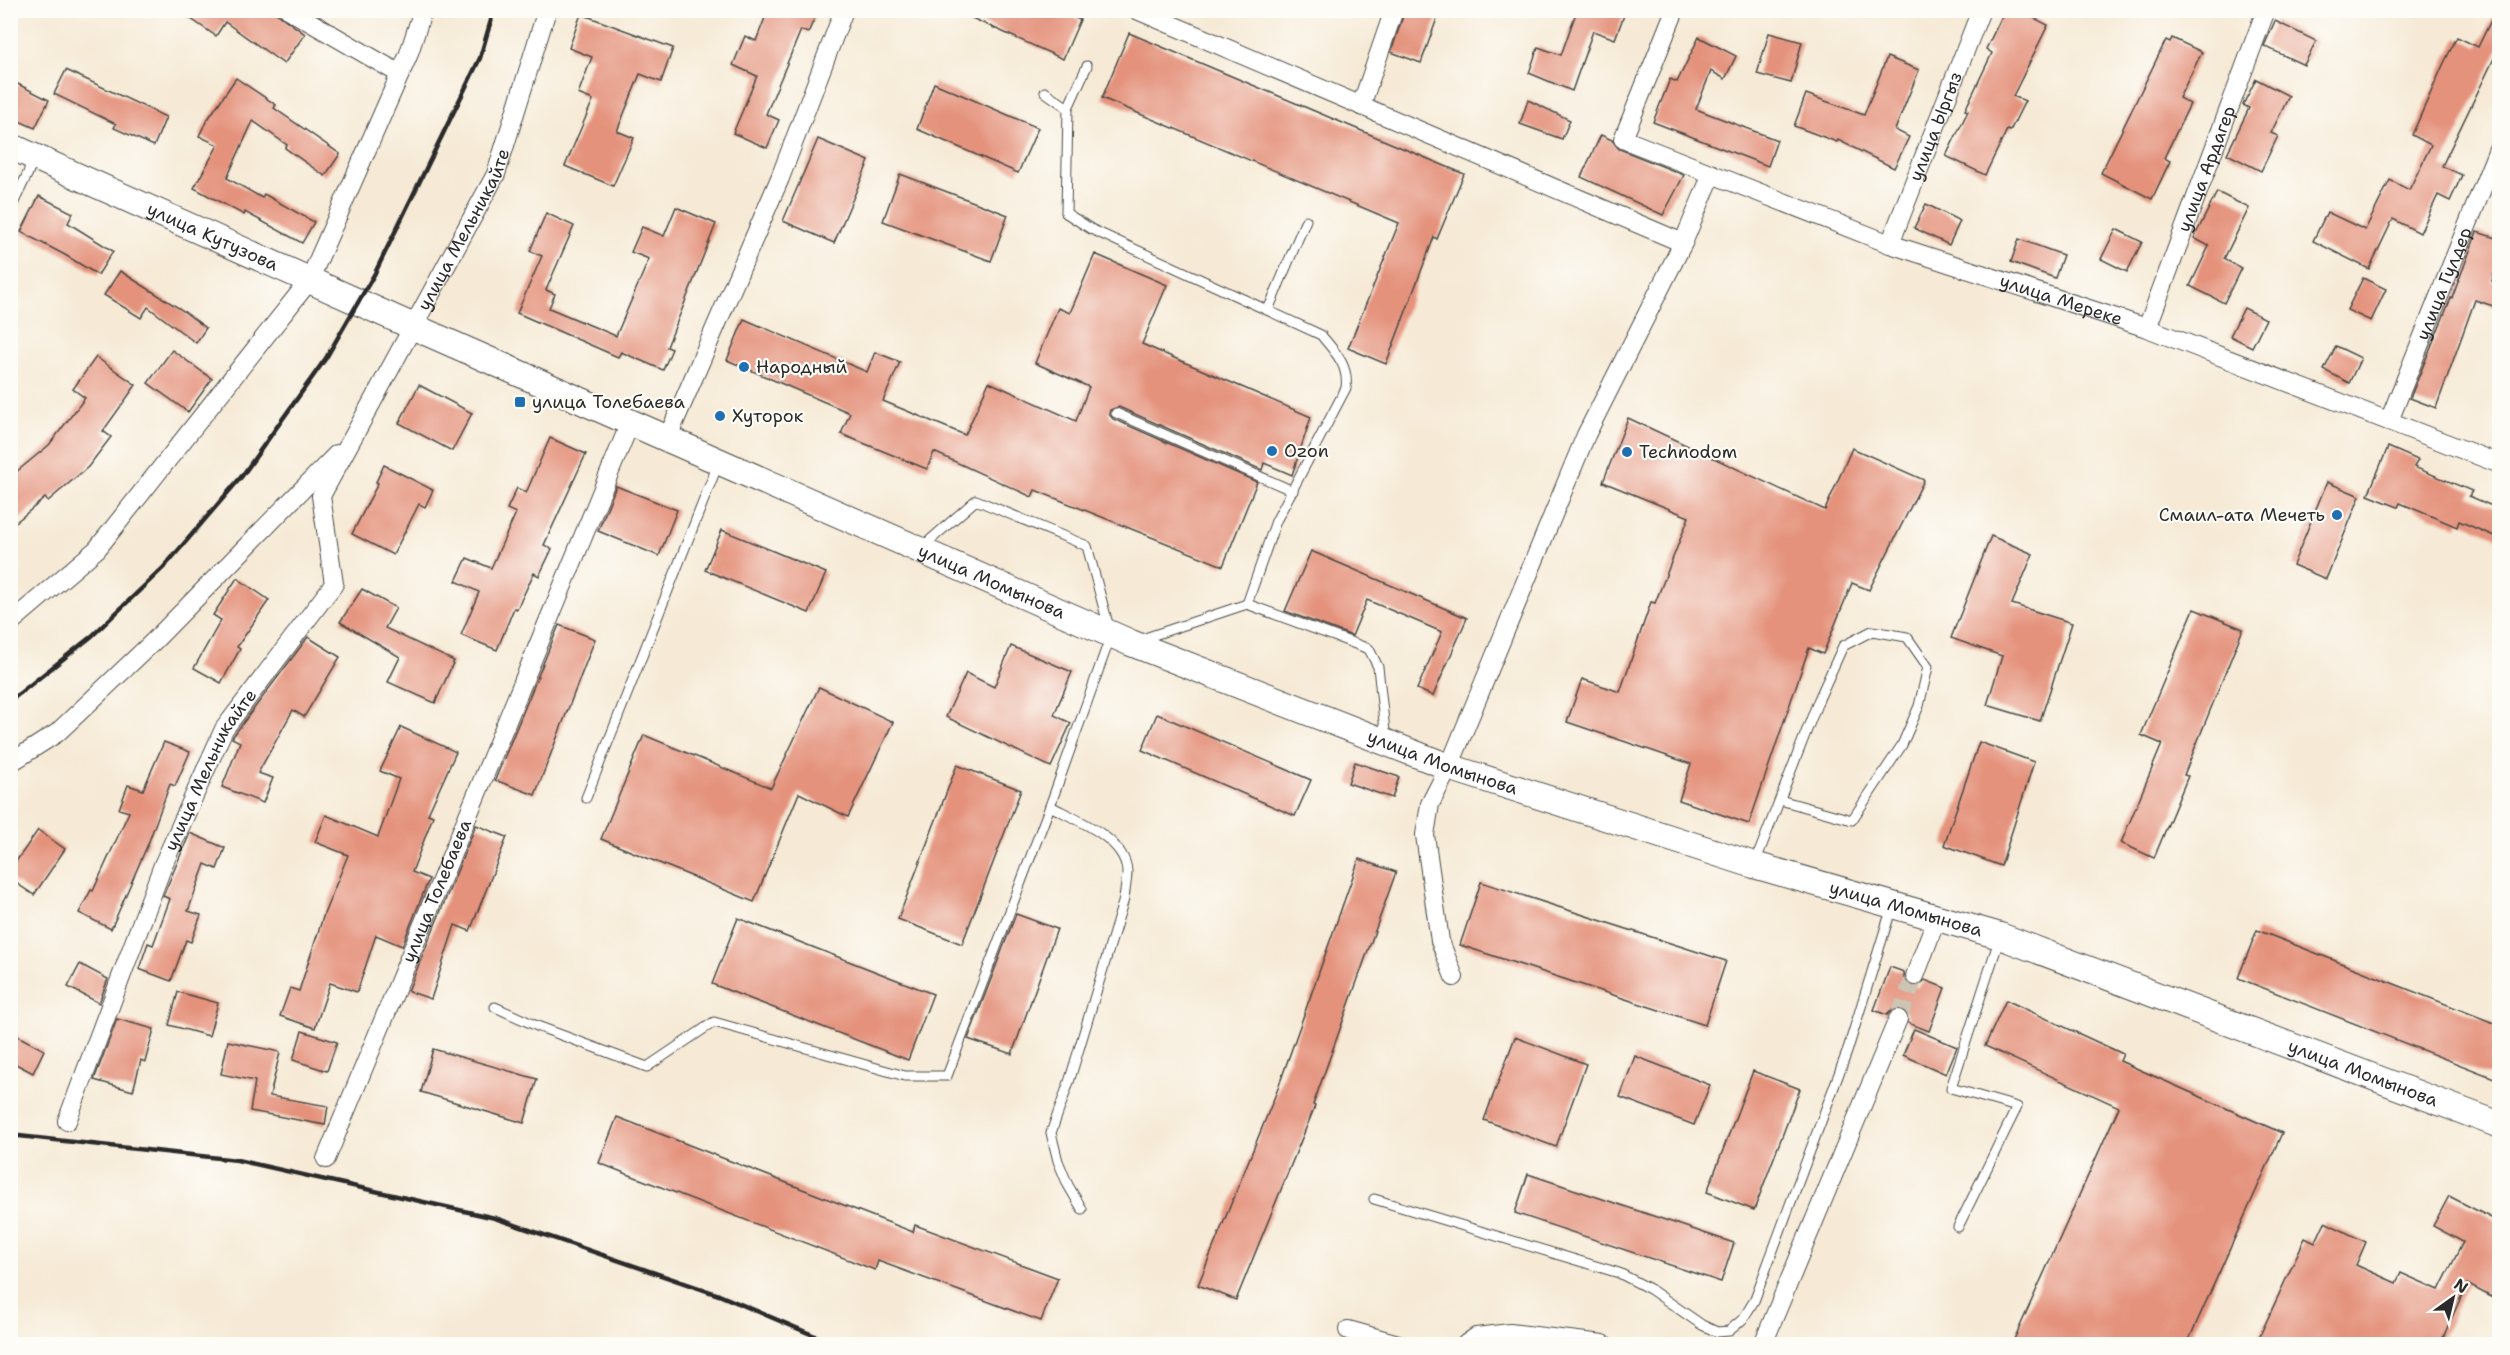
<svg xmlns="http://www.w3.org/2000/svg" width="2510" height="1355" viewBox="0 0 2510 1355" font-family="'Shantell Sans',sans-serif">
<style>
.building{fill:#e4927c}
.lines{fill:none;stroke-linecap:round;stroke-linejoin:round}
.minor-tunnel{stroke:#cdc4b4;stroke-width:18;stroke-dasharray:18 9;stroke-linecap:butt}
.service-casing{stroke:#494845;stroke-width:11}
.minor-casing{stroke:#494845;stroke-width:20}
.secondary-casing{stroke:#494845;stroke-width:28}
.service{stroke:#fff;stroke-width:9}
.minor{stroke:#fff;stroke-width:18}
.secondary{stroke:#fff;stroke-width:26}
.rail{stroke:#2b2b2b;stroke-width:4.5}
.poi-dot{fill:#1f6fb2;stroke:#fdfcf7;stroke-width:2}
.labels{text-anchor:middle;stroke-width:4.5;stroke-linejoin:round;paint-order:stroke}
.street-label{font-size:18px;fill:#2b2b2b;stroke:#fdfcf7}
.poi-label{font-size:18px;fill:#2b2b2b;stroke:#fdfcf7;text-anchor:start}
</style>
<rect width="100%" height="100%" fill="#fdfcf7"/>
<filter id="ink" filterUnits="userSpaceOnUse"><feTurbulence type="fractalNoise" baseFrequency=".0167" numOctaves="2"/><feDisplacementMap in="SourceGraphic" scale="12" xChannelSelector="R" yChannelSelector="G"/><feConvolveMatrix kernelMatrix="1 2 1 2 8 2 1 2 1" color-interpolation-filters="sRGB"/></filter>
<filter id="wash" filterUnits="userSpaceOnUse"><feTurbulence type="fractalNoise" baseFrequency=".008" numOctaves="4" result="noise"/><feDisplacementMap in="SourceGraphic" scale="24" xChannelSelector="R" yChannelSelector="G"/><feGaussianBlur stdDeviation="1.35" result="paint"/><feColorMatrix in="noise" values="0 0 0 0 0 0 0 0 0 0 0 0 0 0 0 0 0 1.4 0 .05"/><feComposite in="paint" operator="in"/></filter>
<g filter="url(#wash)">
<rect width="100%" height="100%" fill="#f6ead6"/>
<g id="blocks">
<g class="building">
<path d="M178 10H272L305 34 284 64 225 22 216 36Z"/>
<path d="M768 10H818L808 33 801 30 766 114 779 120 767 148 733 133 757 76 733 65 745 36 756 41Z"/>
<path d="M954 10H1058L1080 20 1063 59Z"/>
<path d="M1405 10H1440L1421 63 1391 52Z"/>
<path d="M1577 10H1626L1615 39 1593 31 1572 91 1529 73 1538 47 1561 55Z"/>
<path d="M2005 10H2018L2048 25 2013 96 2025 101 2010 131 2007 130 1985 175 1946 156 1968 111 1965 110 1992 53 1986 49Z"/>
<path d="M2496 10H2499V48L2442 166 2462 175 2450 201 2438 195 2420 233 2393 219 2369 269 2313 241 2327 212 2365 230 2390 180 2409 190 2431 145 2412 135 2443 65 2457 37 2478 47Z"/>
<path d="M581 14 673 48 661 82 640 74 617 131 634 138 613 186 565 166 593 100 578 94 592 57 569 48Z"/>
<path d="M2275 21 2316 41 2304 65 2264 46Z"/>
<path d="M1129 33 1464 174 1437 239 1434 237 1386 364 1348 348 1399 223 1102 98Z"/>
<path d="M1769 33 1802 42 1791 83 1757 74Z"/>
<path d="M1699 37 1736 56 1725 79 1711 71 1696 109 1777 140 1768 166 1653 122 1670 79 1677 82Z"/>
<path d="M2172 38 2202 52 2179 98 2190 104 2164 158 2170 161 2152 199 2101 173 2166 40 2170 42Z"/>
<path d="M1887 57 1919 70 1895 130 1909 137 1894 168 1838 140 1837 142 1794 126 1806 94 1864 115Z"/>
<path d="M66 70 166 117 154 146 114 128 116 124 54 94Z"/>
<path d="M236 78 276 105 274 108 340 154 325 176 285 148 287 145 253 121 227 178 262 198 264 194 314 222 302 243 245 212 244 215 194 188 218 145 199 136 206 122Z"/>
<path d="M2256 79 2289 96 2271 133 2278 136 2261 171 2227 154 2249 108 2243 105Z"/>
<path d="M10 80 49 100 35 128 10 117Z"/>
<path d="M934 83 1038 128 1018 173 917 129Z"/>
<path d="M1528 100 1570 120 1562 139 1520 124Z"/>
<path d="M1601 135 1612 140 1619 149 1684 175 1663 215 1581 177Z"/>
<path d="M818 139 869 161 834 243 783 221Z"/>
<path d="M900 174 1008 215 991 261 883 221Z"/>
<path d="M2217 192 2249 208 2224 259 2241 268 2224 303 2190 286 2209 246 2194 238Z"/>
<path d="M39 196 73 213 68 223 113 251 98 275 65 255 21 232Z"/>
<path d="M1926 204 1960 221 1949 245 1914 228Z"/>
<path d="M676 207 716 224 667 347 672 349 663 370 621 352 618 357 517 313 542 256 530 251 546 213 574 226 546 290 555 294 549 308 616 336 649 259 631 252 642 227 664 236Z"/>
<path d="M2116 229 2142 242 2127 272 2101 259Z"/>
<path d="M2477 232 2499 239V258L2492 281 2499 284V308L2475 300 2436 408 2410 398 2451 298H2452Z"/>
<path d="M2019 239 2063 255 2055 278 2011 262Z"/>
<path d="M1095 254 1167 285 1142 344 1311 417 1292 475 1264 463 1262 470 1119 407 1110 410 1109 414 1113 419 1257 482 1223 566 1035 490 1032 497 934 452 927 469 841 434 850 413 727 360 744 319 867 372 875 352 900 362 883 401 965 435 989 382 1076 421 1089 387 1035 363 1058 308 1070 313Z"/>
<path d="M120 271 182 310 206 328 196 343 148 307 141 318 104 295Z"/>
<path d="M2363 278 2386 289 2371 321 2347 310Z"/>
<path d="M2244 308 2266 319 2252 347 2230 336Z"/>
<path d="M2336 346 2361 358 2349 383 2324 370Z"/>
<path d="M172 350 212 379 188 412 148 383Z"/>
<path d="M96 357 136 385 103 431 111 437 88 467 48 501 45 498 10 527V477L49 445 85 398 73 389Z"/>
<path d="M419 385 472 413 452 451 399 423Z"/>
<path d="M1628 418 1825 510 1852 448 1924 480 1869 590 1852 583 1823 654 1809 648 1749 824 1679 800 1691 764 1567 722 1582 679 1620 692 1651 602 1655 603 1689 517 1603 482Z"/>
<path d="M550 438 586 454 544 545 552 549 539 576 534 573 517 609 514 608 497 650 461 635 479 592 456 581 467 558 491 568 516 513 507 509 517 488 526 493Z"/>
<path d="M2388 447 2418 460 2414 467 2472 491 2469 496 2499 509V538L2459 521 2457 527 2400 503 2398 507 2368 495Z"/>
<path d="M384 465 433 490 425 507 419 504 393 555 352 534 378 483 376 482Z"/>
<path d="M2327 482 2360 496 2326 579 2293 565Z"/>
<path d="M616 486 677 510 659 556 598 531Z"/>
<path d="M722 530 826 573 809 613 705 570Z"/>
<path d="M1991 536 2033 554 2012 604 2072 623 2040 721 1987 705 2002 656 1951 638Z"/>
<path d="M1311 551 1467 618 1433 696 1417 689 1442 632 1367 600 1352 636 1285 611Z"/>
<path d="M237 578 269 600 237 647 240 649 221 683 194 668 221 620 213 615Z"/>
<path d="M362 589 396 608 385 628 454 661 435 703 388 682 400 657 340 622Z"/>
<path d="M2194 609 2243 629 2184 775 2188 776 2154 858 2121 843 2162 744 2141 735Z"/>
<path d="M559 625 595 639 535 795 495 780Z"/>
<path d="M308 637 340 657 304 717 293 710 258 773 273 778 263 803 222 787 240 742 232 738 234 735Z"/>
<path d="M1011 646 1072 672 1054 715 1071 723 1051 767 946 717 966 673 994 687Z"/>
<path d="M819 687 893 722 848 817 799 793 754 902 601 839 644 735 771 788Z"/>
<path d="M1157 714 1311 780 1295 816 1142 750Z"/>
<path d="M401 727 456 752 428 814 433 816 412 872 429 879 402 946 376 935 357 992 330 983 315 1028 280 1016 290 988 299 991 324 914 348 855 315 842 326 815 378 837 399 779 380 771Z"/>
<path d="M164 742 190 752 175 786 170 784 148 844 111 929 79 913 91 890 93 891 129 812 119 809 128 785 143 790Z"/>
<path d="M1979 742 2034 762 2001 866 1944 845Z"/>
<path d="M1355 762 1399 777 1392 798 1348 783Z"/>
<path d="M957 765 1021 790 962 944 898 919Z"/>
<path d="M476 825 507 837 470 931 455 925 431 999 408 991Z"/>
<path d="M38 830 65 849 34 895 10 879V870Z"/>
<path d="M190 833 225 848 217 869 205 864 188 911 201 915 191 942 186 940 171 981 139 969 148 943 153 945 170 899 163 896Z"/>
<path d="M1359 859 1396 872 1313 1105 1315 1106 1236 1300 1198 1285 1277 1091Z"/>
<path d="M1481 882 1726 961 1705 1025 1460 945Z"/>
<path d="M1016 914 1057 929 1012 1054 968 1039Z"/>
<path d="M738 918 933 994 908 1060 712 984Z"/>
<path d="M2257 930 2499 1025V1080L2238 978Z"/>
<path d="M80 964 108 979 99 1003 68 987Z"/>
<path d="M1890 967 1904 972V978L1911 986 1917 987 1925 980 1945 988 1929 1031 1908 1023 1907 1013 1902 1008 1892 1010 1887 1015 1874 1010Z"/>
<path d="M178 992 218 1003 209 1036 169 1025Z"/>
<path d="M2006 1000 2123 1054 2120 1061 2282 1133 2187 1344H2012L2119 1107 1985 1046Z"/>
<path d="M117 1019 154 1029 145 1062 141 1060 133 1091 94 1080Z"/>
<path d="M1914 1029 1957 1047 1946 1074 1903 1055Z"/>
<path d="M302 1031 337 1042 327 1071 293 1060Z"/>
<path d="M10 1032 44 1050 33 1073 10 1061Z"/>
<path d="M1515 1037 1586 1064 1556 1147 1484 1120Z"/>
<path d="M228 1041 280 1052 270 1096 328 1106 325 1125 250 1111 255 1081 221 1074Z"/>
<path d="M433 1049 537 1079 524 1123 421 1092Z"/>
<path d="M1635 1056 1710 1085 1694 1125 1620 1097Z"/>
<path d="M1753 1071 1800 1089 1754 1210 1707 1192Z"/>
<path d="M617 1117 913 1232 915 1225 1058 1278 1041 1321 878 1261 875 1270 599 1163Z"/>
<path d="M1528 1174 1734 1243 1721 1282 1515 1213Z"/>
<path d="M2449 1196 2499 1222V1301L2467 1284 2440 1344H2256L2305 1238 2315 1243 2325 1222 2366 1242 2356 1265 2396 1283 2401 1273 2439 1290 2463 1242 2433 1226Z"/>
</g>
</g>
</g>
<g filter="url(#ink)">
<use href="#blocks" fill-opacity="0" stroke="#494845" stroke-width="1.5"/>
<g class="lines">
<path class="minor-tunnel" d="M1898 1019 1915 976"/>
<g class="service-casing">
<g id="service">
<path d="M1045 92 1068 108 1066 213 1091 229 1321 335C1335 352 1349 365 1346 388L1276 521 1247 604"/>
<path d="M1068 108 1087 66"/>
<path d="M10 210 28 173 32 158"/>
<path d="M1268 310 1306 220"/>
<path d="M1116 413 1293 491"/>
<path d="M1139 640 1247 604 1369 649 1378 667 1386 740"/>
<path d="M586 798 718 464"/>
<path d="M1050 806C1075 819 1125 838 1127 871 1127 880 1125 890 1124 899L1070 1079 1051 1133 1058 1161 1068 1185 1082 1209"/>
<path d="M1755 863 1819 699 1843 646 1872 631 1907 637 1928 667 1919 706 1902 745 1852 820 1780 800"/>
<path d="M495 1007 537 1026 647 1067 714 1022 905 1076H947L1050 806 1111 635 1087 546 976 500 921 548"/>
<path d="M1374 1199 1619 1273 1650 1289 1702 1325 1717 1332 1729 1331 1743 1319 1754 1301 1847 1052 1892 907"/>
<path d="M1958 1227 2017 1107 1951 1088 2000 937"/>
</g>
</g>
<g class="minor-casing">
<g id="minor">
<path d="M289 10 400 74"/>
<path d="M1137 10 1683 243"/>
<path id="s1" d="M1675 10 1623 139 1890 244 2147 328 2500 464"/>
<path d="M1361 106 1394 10"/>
<path id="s2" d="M1890 244 1981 10"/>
<path id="s3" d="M2147 328 2266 10"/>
<path id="s4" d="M2389 421 2500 144"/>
<path d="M667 439 780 178 844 10"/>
<path d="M10 623 97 549 309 281 408 56 423 10"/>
<path d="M10 763 57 733 154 641 337 454"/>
<path d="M1915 976 1937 917"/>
<path d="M1454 977 1440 941 1425 835 1430 804 1449 767 1586 435 1683 243 1712 174"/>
<path id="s5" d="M67 1121 163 865 224 729 334 584 321 496 496 174 547 10"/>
<path id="s6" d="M326 1159 630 423"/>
<path d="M1348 1330 1398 1344"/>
<path d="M1466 1344 1476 1337 1510 1333 1603 1344"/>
<path d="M1763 1344 1898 1019"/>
</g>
</g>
<g class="secondary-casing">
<g id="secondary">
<path id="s7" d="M10 146 414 327 1131 643 1449 767 1754 865 2000 936 2500 1125"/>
</g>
</g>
<use href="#service" class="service"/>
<use href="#minor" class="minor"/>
<use href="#secondary" class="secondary"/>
<g class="rail">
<path d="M10 701 92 636 164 567 242 476 326 358 375 273 480 58 494 10"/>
<path d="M10 1135 237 1160 495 1218 719 1295 834 1344"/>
</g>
</g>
</g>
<g class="poi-dot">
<circle cx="744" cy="367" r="6"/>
<rect x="514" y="396" width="12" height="12" rx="3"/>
<circle cx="720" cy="416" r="6"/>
<circle cx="1272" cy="451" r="6"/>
<circle cx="1627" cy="452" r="6"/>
<circle cx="2337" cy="515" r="6"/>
</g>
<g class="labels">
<g class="street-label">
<text dy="6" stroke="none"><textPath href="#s2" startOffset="126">улица Ыргыз</textPath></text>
<text dy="6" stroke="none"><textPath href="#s3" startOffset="170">улица Ардагер</textPath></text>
<text dy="6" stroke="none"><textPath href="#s5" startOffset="996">улица Мельникайте</textPath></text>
<text dy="6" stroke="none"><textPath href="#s7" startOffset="222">улица Кутузова</textPath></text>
<text dy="6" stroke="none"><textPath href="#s4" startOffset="148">улица Гулдер</textPath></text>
<text dy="6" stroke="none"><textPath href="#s1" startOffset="606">улица Мереке</textPath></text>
<text dy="6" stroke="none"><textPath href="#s7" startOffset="1074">улица Момынова</textPath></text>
<text dy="6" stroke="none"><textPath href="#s7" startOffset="1560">улица Момынова</textPath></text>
<text dy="6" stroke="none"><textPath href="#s5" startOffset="380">улица Мельникайте</textPath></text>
<text dy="6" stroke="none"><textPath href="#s6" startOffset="290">улица Толебаева</textPath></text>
<text dy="6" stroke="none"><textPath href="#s7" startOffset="2046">улица Момынова</textPath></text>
<text dy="6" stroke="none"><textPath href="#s7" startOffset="2532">улица Момынова</textPath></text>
</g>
<g class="poi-label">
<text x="756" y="373">Народный</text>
<text x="532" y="408">улица Толебаева</text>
<text x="732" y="422">Хуторок</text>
<text x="1284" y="457">Ozon</text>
<text x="1639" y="458">Technodom</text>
<text x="2325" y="521" text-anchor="end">Смаил-ата Мечеть</text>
</g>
</g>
<rect width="2510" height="1355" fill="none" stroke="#fdfcf7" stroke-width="36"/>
<g transform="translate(2453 1298) rotate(34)" stroke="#fdfcf7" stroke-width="4.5" paint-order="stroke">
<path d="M0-4.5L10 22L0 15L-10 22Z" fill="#2b2b2b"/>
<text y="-9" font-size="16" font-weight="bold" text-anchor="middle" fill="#2b2b2b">N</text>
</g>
</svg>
